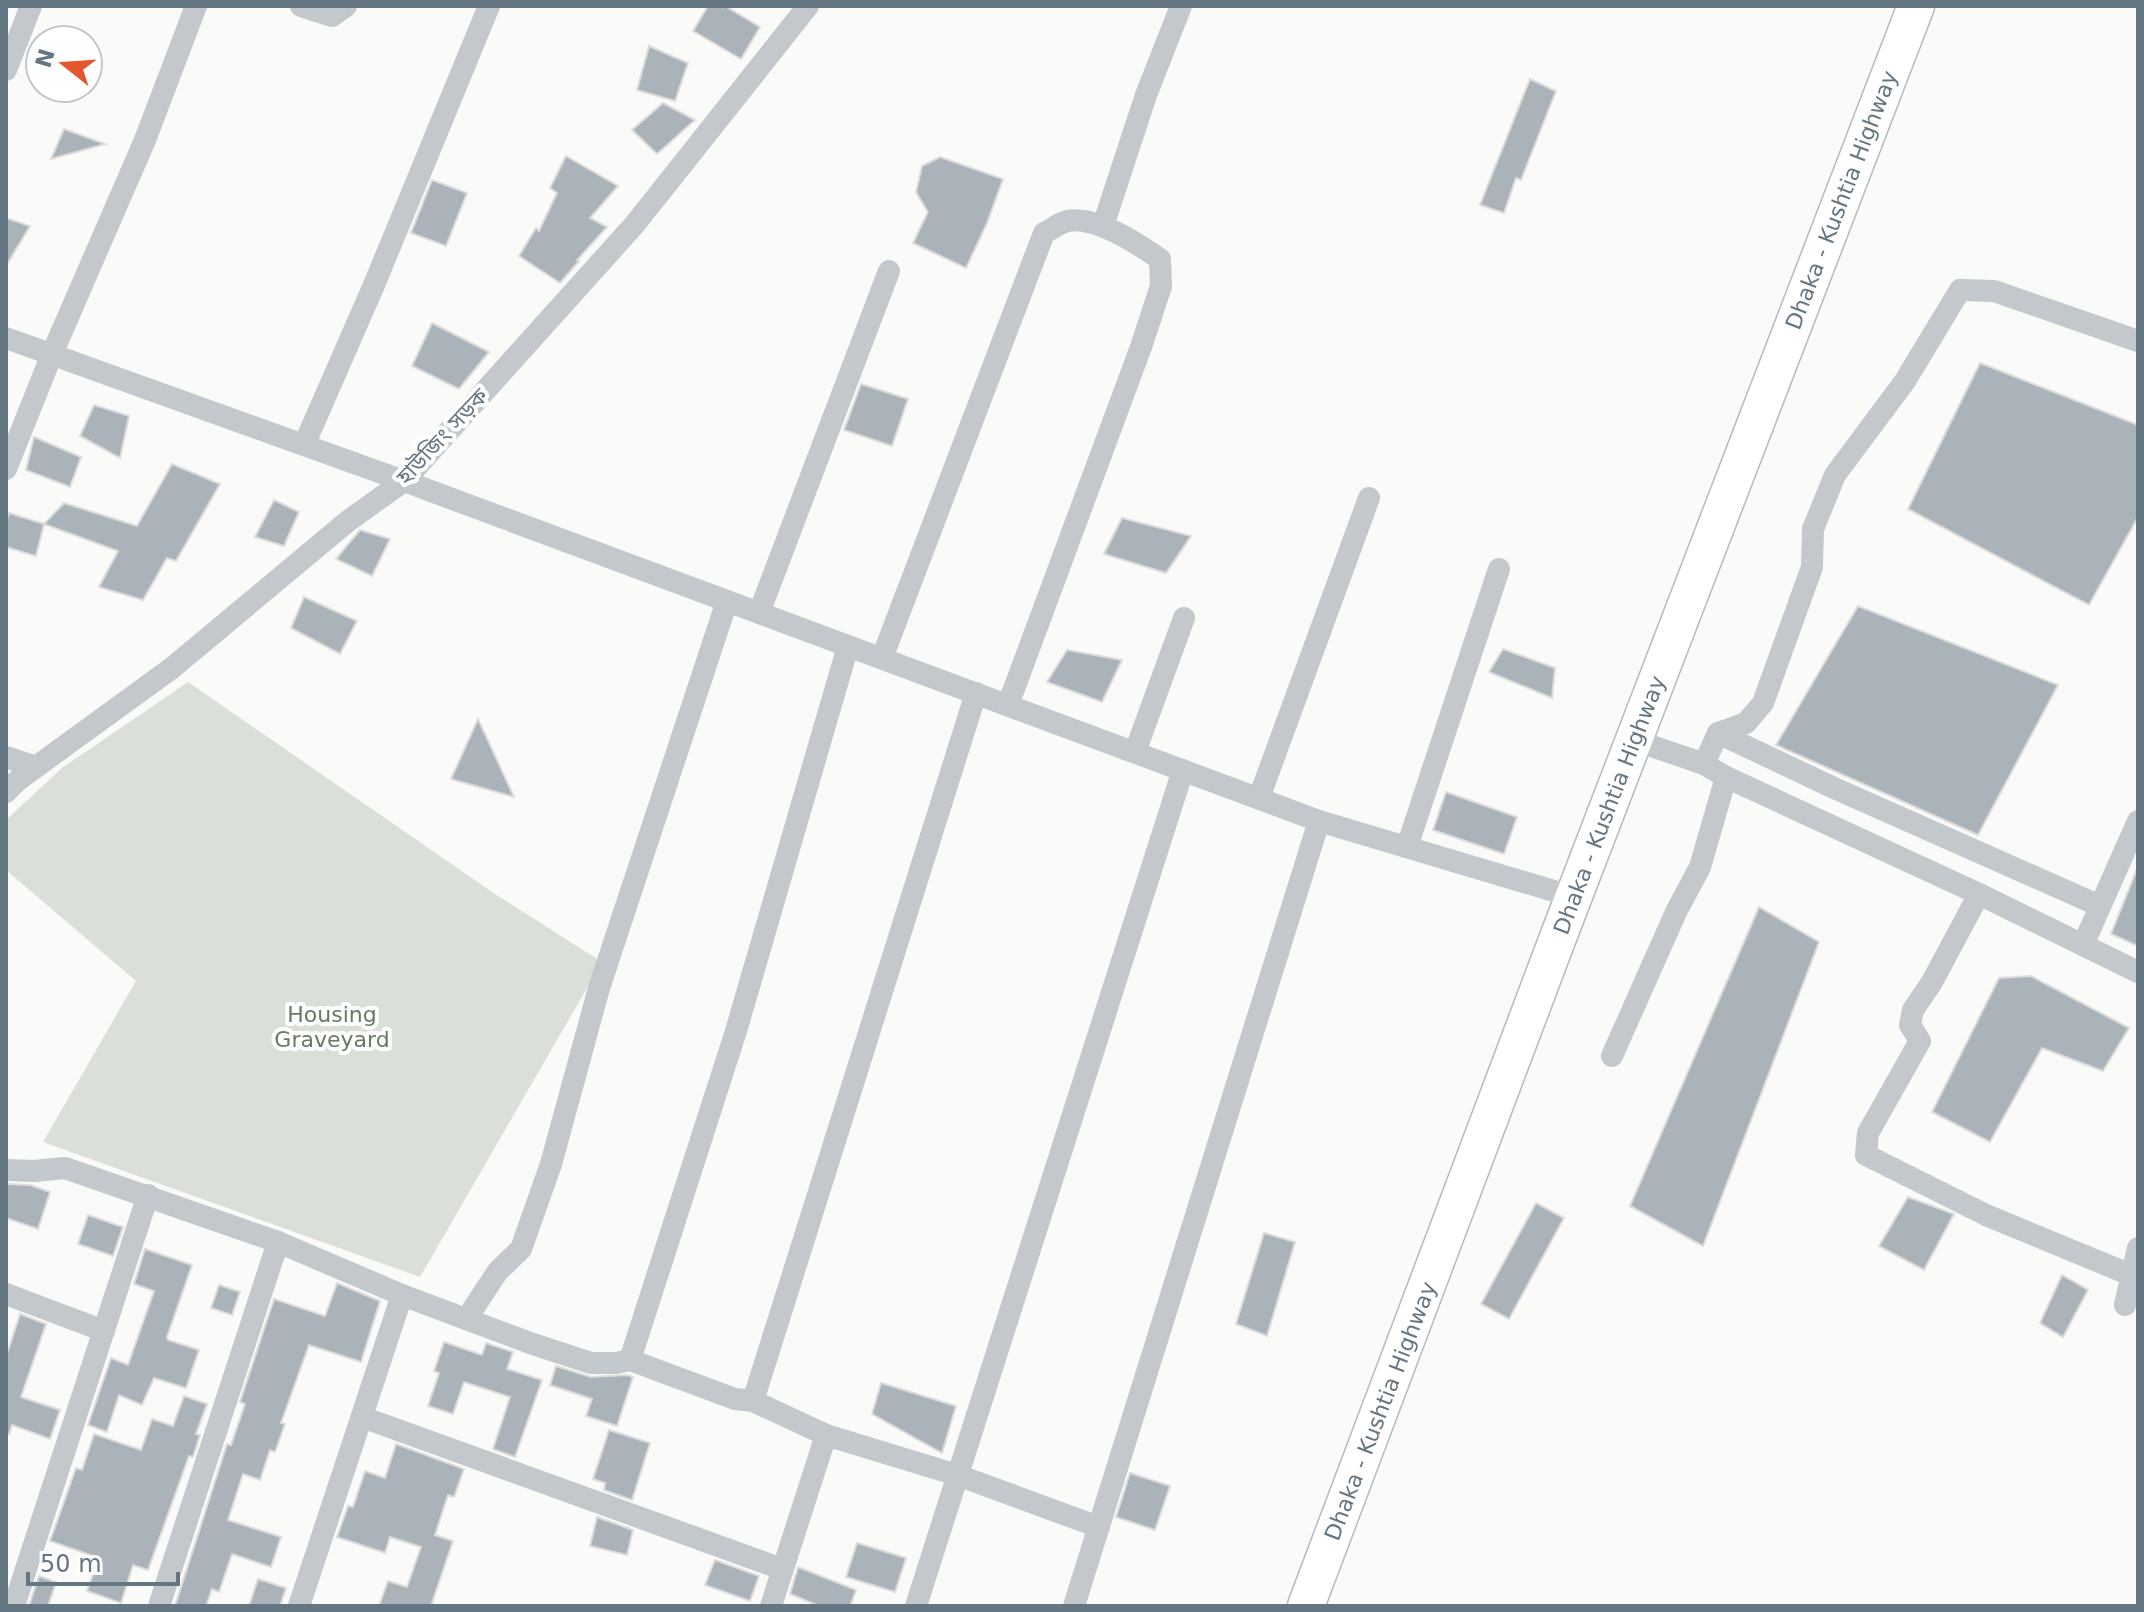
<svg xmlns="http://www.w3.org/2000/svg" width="2144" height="1612" viewBox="0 0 2144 1612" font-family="'DejaVu Sans','Noto Sans Bengali',sans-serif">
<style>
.green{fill:#dadfd7}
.building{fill:#aab3b9;stroke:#dcdcda;stroke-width:2}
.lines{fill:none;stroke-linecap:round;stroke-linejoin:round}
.primary-casing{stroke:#b5babe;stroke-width:39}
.minor{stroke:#c3c8cc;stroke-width:22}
.primary{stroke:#fff;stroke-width:36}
.labels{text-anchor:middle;stroke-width:8;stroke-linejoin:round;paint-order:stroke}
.street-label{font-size:22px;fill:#657683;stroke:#fff}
.park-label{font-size:22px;fill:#687a64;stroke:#fff}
</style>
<rect width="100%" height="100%" fill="#fafaf8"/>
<path class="green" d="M188 682 495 894 602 962 420 1277 43 1142 136 981 6 870V820L62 768Z"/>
<g class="building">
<path d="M708 6H725L760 27 741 59 693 31Z"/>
<path d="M649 46 688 63 675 101 637 90Z"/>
<path d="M1530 79 1556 91 1521 180 1516 178 1504 213 1480 205Z"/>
<path d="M663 103 695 120 657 154 632 130Z"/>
<path d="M64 129 105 144 51 159Z"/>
<path d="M566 156 618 186 590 218 607 227 577 260 579 261 560 283 519 256 536 228 539 231 557 193 550 188Z"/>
<path d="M940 157 1003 179 987 223 966 268 913 243 928 212 916 192 922 166Z"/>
<path d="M432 180 467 193 446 246 411 233Z"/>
<path d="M6 218 30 226 6 266Z"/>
<path d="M432 323 489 352 459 389 412 366Z"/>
<path d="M1980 363 2138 425V517L2089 605 1908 509Z"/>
<path d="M861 384 908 399 892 446 844 430Z"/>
<path d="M94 405 129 416 120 458 80 436Z"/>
<path d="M34 437 81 457 70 487 26 470Z"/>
<path d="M172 464 220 484 176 561 167 558 143 600 99 587 118 551 44 524 64 503 137 526Z"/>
<path d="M274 500 299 512 284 546 255 537Z"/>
<path d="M9 513 44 524 36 556 6 547V523Z"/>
<path d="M1122 518 1191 536 1166 573 1104 554Z"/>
<path d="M360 530 390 539 372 576 336 559Z"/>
<path d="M304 597 357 621 340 654 291 628Z"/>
<path d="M1858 606 2058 685 1978 835 1776 745Z"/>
<path d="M1503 649 1555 668 1552 698 1489 672Z"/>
<path d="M1067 650 1122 660 1102 702 1047 682Z"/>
<path d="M478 719 514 797 451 779Z"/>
<path d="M1446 792 1517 817 1504 854 1433 830Z"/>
<path d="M2137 869H2138V946L2111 934Z"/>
<path d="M1759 907 1819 942 1703 1246 1630 1206Z"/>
<path d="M2031 976 2129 1028 2103 1071 2042 1048 1990 1142 1932 1112 1999 978Z"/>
<path d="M6 1184 30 1185 50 1192 38 1229 6 1218Z"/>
<path d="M1908 1197 1954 1214 1924 1270 1879 1246Z"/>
<path d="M1536 1203 1564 1218 1509 1319 1481 1304Z"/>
<path d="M88 1215 123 1227 113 1256 78 1244Z"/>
<path d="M1264 1233 1295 1242 1267 1336 1236 1324Z"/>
<path d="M145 1249 192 1265 167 1337 168 1340 199 1350 186 1388 154 1378 142 1405 119 1395 107 1432 88 1425 111 1358 128 1365 154 1291 134 1284Z"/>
<path d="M2062 1275 2088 1290 2063 1337 2040 1323Z"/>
<path d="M337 1283 380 1301 361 1362 309 1345 281 1423 285 1424 275 1452 270 1450 260 1480 243 1474 228 1520 281 1537 271 1567 232 1554 219 1592 212 1589 206 1606H175L227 1444 231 1445 245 1404 240 1402 274 1299 325 1316Z"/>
<path d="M219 1285 240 1292 232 1315 211 1308Z"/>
<path d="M20 1314 46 1324 21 1397 60 1410 50 1439 12 1425 9 1434H6V1357Z"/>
<path d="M444 1342 482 1355 486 1343 513 1352 507 1369 542 1380 515 1457 493 1449 510 1397 464 1382 453 1414 428 1406 439 1373 434 1371Z"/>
<path d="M556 1366 591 1377 627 1375 633 1377 617 1426 586 1416 592 1399 550 1385Z"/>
<path d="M881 1383 956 1406 942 1453 872 1414Z"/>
<path d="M184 1396 207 1404 196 1434 200 1435 193 1457 189 1456 148 1570 133 1565 121 1603 87 1591 99 1558 50 1541 76 1468 82 1470 94 1434 141 1450 152 1419 173 1426Z"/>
<path d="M609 1430 650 1443 632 1500 604 1490 605 1483 593 1479Z"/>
<path d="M396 1444 464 1469 454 1497 448 1495 435 1535 453 1541 431 1606H379L388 1581 407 1587 421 1547 390 1537 385 1553 337 1537 348 1506 353 1507 365 1471 385 1478Z"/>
<path d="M1130 1473 1170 1486 1155 1530 1116 1517Z"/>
<path d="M597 1517 633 1530 627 1555 590 1546Z"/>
<path d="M857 1543 906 1558 895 1592 846 1577Z"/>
<path d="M715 1560 759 1576 750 1601 705 1585Z"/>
<path d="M798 1567 856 1590 850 1606H819L790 1594Z"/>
<path d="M39 1576 56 1582 48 1606H29Z"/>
<path d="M258 1579 286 1588 280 1606H249Z"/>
</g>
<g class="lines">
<g class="primary-casing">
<path id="primary" d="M1306 1606 1557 940 1916 6"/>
</g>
<g class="minor">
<path d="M301 6 332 16 346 6"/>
<path d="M6 70 31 6"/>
<path d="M1103 226 1146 95 1181 6"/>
<path d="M6 338 404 481 1319 821 1574 897"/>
<path d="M304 445 374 285 489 6"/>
<path d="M6 469 52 354 145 140 196 6"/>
<path d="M759 613 889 271"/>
<path d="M882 658 1044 233C1051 230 1059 223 1067 221 1095 215 1138 244 1160 259L1161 286 1141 347 1008 705"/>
<path d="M1718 733 1834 788 2100 906"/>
<path d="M1634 740 1704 764 1726 777 1979 894 2138 972"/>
<path d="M1135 752 1184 618"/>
<path d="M6 757 36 767"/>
<path d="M1704 764 1718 733 1746 723 1763 703 1812 567 1813 529 1835 475 1905 381 1960 290 1994 291 2138 341"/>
<path d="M6 792 18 780 172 668 348 521 404 481 635 224 808 6"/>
<path d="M1259 798 1369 498"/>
<path d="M1407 847 1499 569"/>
<path d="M1979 894 1932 982 1913 1010 1910 1025 1920 1041 1868 1133 1866 1155 1986 1215 2131 1275"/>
<path d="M2083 945 2138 821"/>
<path d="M1612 1056 1676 912 1700 867 1726 777"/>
<path d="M6 1170 34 1171 65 1168 278 1242 402 1295 533 1344 591 1363H616L630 1360 735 1399 753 1401 826 1435 957 1475 1099 1527"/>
<path d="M6 1294 104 1331"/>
<path d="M2125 1305 2138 1248"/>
<path d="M467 1318 498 1271 521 1249 551 1164 599 988 727 601"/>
<path d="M630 1360 736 1031 848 646"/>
<path d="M753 1401 976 693"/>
<path d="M362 1417 782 1569"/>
<path d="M14 1606 148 1195"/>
<path d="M159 1606 278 1242"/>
<path d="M299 1606 402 1295"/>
<path d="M771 1606 826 1435"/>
<path d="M916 1606 1183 770"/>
<path d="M1074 1606 1319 821"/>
</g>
<use href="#primary" class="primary"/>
</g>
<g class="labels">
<g class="street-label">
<text transform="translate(1841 200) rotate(-69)" y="8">Dhaka - Kushtia Highway</text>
<text transform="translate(442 436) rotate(-47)" y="8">হাউজিং সড়ক</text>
<text transform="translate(1609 805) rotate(-69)" y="8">Dhaka - Kushtia Highway</text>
<text transform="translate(1380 1411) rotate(-69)" y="8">Dhaka - Kushtia Highway</text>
</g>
<g class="park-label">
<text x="332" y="1022">Housing<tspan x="332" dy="25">Graveyard</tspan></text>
</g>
</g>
<rect width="2144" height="1612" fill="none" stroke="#657683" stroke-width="16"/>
<g transform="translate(64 64) rotate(287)"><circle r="38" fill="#ffffff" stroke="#c1c8cd" stroke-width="2"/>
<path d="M0-6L14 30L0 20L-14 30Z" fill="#e4572e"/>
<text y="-12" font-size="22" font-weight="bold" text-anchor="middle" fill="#657683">N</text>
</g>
<path d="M28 1572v12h150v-12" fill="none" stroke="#657683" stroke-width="4"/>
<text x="40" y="1572" font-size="24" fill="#657683" stroke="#ffffff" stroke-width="6" paint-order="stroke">50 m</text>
</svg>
